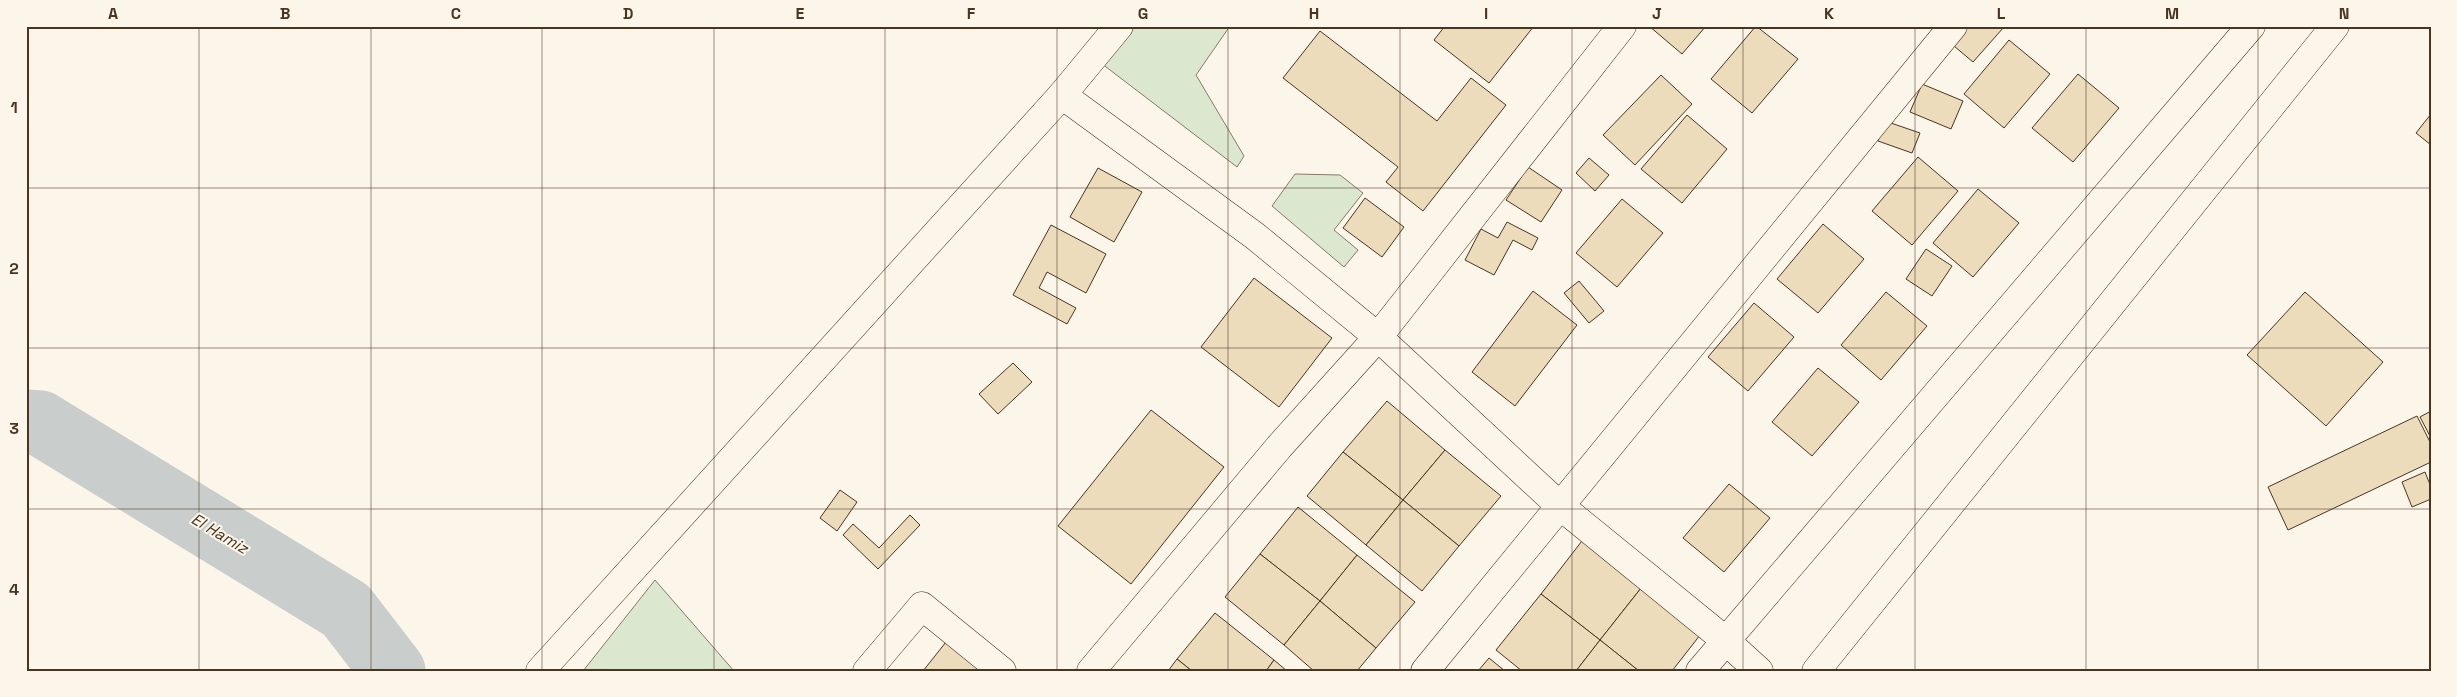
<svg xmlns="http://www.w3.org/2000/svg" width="2457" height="697" viewBox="0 0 2457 697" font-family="'Space Grotesk',sans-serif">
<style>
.green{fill:#dce7d0;stroke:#887966}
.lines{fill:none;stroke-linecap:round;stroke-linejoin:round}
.river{stroke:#c9cecd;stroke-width:65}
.building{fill:#ecdcbc;stroke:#4a3520}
.minor-casing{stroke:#4a3520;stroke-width:29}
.tertiary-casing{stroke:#4a3520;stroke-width:29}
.secondary-casing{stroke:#4a3520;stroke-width:29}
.minor{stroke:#fbf6e9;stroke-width:28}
.tertiary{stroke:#fbf6e9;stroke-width:28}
.secondary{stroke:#fbf6e9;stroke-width:28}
.grid{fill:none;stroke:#4a3520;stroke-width:1;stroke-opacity:0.55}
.labels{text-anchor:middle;stroke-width:4;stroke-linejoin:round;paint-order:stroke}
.water-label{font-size:16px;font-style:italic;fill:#4a3520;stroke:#fbf6e9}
.neatline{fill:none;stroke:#4a3520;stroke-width:2}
.grid-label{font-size:16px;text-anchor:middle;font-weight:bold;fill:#4a3520}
</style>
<rect width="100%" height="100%" fill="#fbf6e9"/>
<g class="green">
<path d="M1120 26H1230L1196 75 1244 156 1237 167 1093 57Z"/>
<path d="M1295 174 1340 175 1363 193 1334 230 1358 250 1344 267 1272 206Z"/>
<path d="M655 580 734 671H583Z"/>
</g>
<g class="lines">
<path class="river" d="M26 422 40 423 346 610 393 671"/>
</g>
<g class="building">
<path d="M1445 26H1534L1489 83 1434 40Z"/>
<path d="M1649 26H1706L1682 54Z"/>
<path d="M1756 26 1798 59 1752 113 1711 79Z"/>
<path d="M1960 26H2004V27L1973 62 1948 41Z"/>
<path d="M1320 31 1437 121 1471 78 1506 105 1423 211 1386 182 1398 167 1283 78Z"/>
<path d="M2009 40 2050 74 2004 128 1964 94Z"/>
<path d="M2078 74 2119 108 2073 162 2032 128Z"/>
<path d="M1661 75 1692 104 1635 165 1603 135Z"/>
<path d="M1922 84 1963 101 1951 129 1910 112Z"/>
<path d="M2431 114V145L2416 133Z"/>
<path d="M1687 115 1727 149 1682 203 1641 169Z"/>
<path d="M1885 121 1920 133 1912 153 1878 141Z"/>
<path d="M1918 157 1958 191 1912 245 1872 211Z"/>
<path d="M1589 158 1609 175 1595 191 1576 173Z"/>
<path d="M1528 167 1562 190 1541 222 1506 200Z"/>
<path d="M1098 168 1142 192 1114 242 1070 217Z"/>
<path d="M1978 189 2019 223 1973 277 1933 243Z"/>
<path d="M1365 198 1404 227 1382 257 1343 228Z"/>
<path d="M1622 199 1663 233 1617 287 1576 253Z"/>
<path d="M1507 222 1538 238 1532 250 1513 240 1494 275 1465 260 1481 229 1498 238Z"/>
<path d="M1823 224 1864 259 1818 313 1777 279Z"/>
<path d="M1051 225 1106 254 1086 293 1047 272 1039 288 1076 308 1067 324 1013 295Z"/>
<path d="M1926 249 1952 266 1932 296 1906 279Z"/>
<path d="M1254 278 1332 338 1279 407 1201 347Z"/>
<path d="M1579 281 1604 311 1589 323 1564 293Z"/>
<path d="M1533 291 1577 325 1515 406 1472 372Z"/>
<path d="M1886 292 1927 326 1881 380 1841 345Z"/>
<path d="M2305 292 2383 362 2326 426 2247 355Z"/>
<path d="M1754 303 1794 337 1748 391 1708 357Z"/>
<path d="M1013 363 1032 382 998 414 979 394Z"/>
<path d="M1818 368 1859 402 1812 456 1772 422Z"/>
<path d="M1387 401 1445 450 1403 500 1343 452Z"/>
<path d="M1151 410 1224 467 1131 584 1058 526Z"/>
<path d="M2431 411V438L2420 417Z"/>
<path d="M2417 416 2431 444V462L2288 530 2268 487Z"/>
<path d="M1445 450 1501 496 1459 546 1403 500Z"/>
<path d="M1343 452 1403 500 1366 545 1307 496Z"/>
<path d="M2425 472 2431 487V499L2412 507 2402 482Z"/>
<path d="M1729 484 1770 518 1724 572 1683 538Z"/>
<path d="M840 490 857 502 837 531 820 518Z"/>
<path d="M1403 500 1459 546 1422 591 1366 545Z"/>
<path d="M1298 507 1357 555 1320 601 1260 554Z"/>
<path d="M910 515 920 525 878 569 843 535 853 524 879 548Z"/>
<path d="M1585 537 1645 583 1600 640 1541 594Z"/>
<path d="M1260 554 1320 601 1284 645 1225 597Z"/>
<path d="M1357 555 1415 602 1376 648 1320 601Z"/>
<path d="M1645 583 1704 630 1672 671H1639L1600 640Z"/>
<path d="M1541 594 1600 640 1576 671H1522L1496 650Z"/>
<path d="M1320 601 1376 648 1357 671H1314L1284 645Z"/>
<path d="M1215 613 1274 660 1266 671H1192L1177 659Z"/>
<path d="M1600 640 1639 671H1576Z"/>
<path d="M946 642 983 671H923Z"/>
<path d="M1489 658 1505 671H1478Z"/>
<path d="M1177 659 1192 671H1168Z"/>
<path d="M1274 660 1287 671H1266Z"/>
</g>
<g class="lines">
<g class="minor-casing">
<g id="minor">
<path d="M1062 95 1255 236 1378 337 1559 505 1725 640 1759 671"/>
<path d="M867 671 922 606 1002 671"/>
<path d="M1091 671 1279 447 1378 337 1622 26"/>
<path d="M1425 671 1953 26"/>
<path d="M1700 671 2251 26"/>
</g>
</g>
<g class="tertiary-casing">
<path id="tertiary" d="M540 671 1062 95 1119 26"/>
</g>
<g class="secondary-casing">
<path id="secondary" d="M1816 671 2335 26"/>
</g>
<use href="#minor" class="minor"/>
<use href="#tertiary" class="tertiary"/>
<use href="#secondary" class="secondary"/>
</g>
<path class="grid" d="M199 26V671M371 26V671M542 26V671M714 26V671M885 26V671M1057 26V671M1228 26V671M1400 26V671M1572 26V671M1743 26V671M1915 26V671M2086 26V671M2258 26V671M26 188H2431M26 348H2431M26 509H2431"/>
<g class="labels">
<g class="water-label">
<text transform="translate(220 533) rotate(31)" y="6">El Hamiz</text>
</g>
</g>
<rect width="2457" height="697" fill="none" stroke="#fbf6e9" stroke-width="55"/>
<rect x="28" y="28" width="2402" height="642" class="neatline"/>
<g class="grid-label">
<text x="113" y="19">A</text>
<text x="285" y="19">B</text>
<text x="456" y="19">C</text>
<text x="628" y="19">D</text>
<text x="800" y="19">E</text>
<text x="971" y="19">F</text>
<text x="1143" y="19">G</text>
<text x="1314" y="19">H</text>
<text x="1486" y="19">I</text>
<text x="1657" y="19">J</text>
<text x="1829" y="19">K</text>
<text x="2001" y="19">L</text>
<text x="2172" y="19">M</text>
<text x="2344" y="19">N</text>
<text x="14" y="113">1</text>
<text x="14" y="274">2</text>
<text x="14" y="434">3</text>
<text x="14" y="595">4</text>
</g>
</svg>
